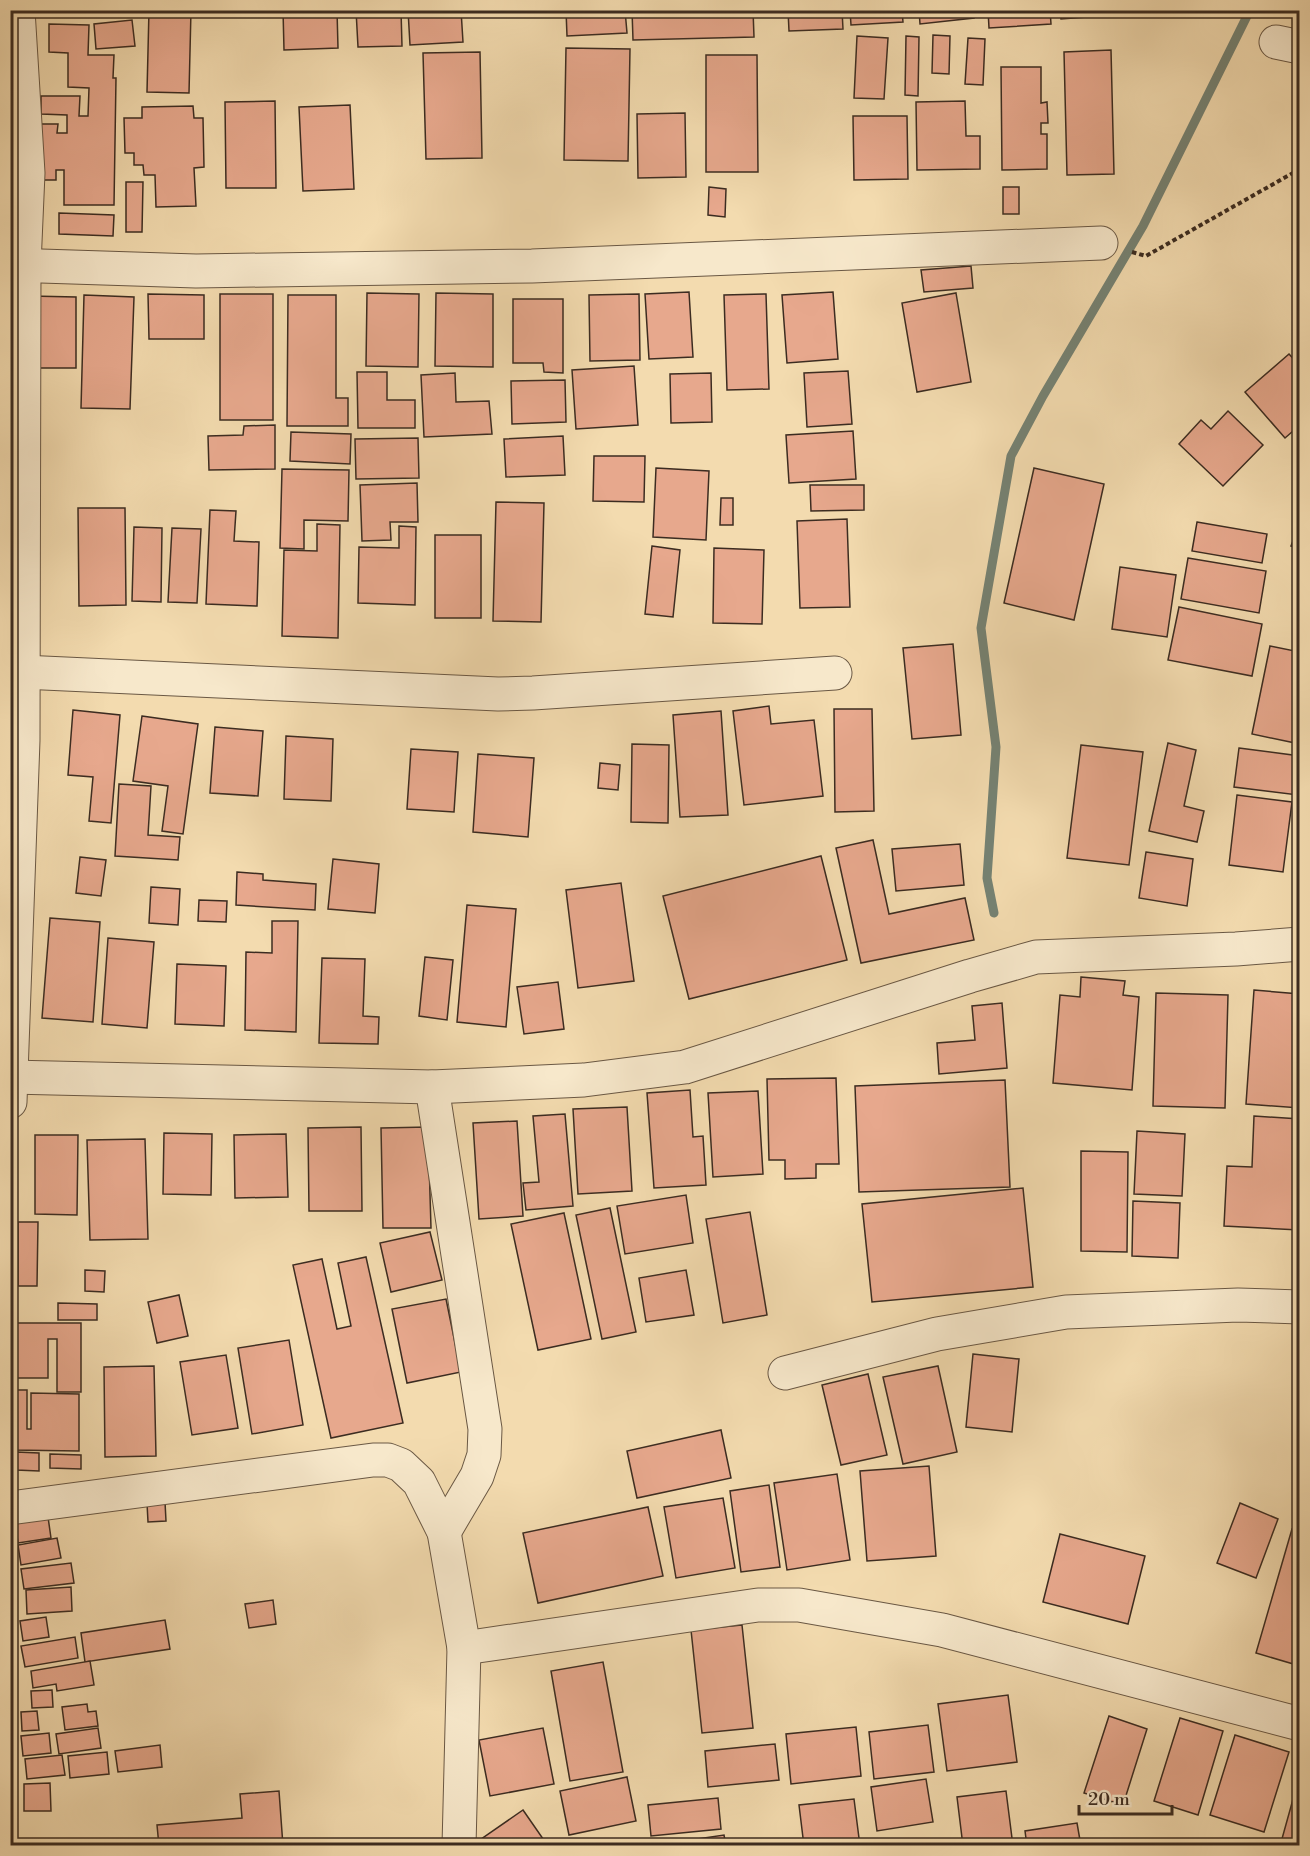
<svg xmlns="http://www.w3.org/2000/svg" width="1310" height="1856" viewBox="0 0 1310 1856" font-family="'Libre Bodoni',serif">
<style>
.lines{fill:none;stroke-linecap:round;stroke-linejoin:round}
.stream{stroke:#758273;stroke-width:9}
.building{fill:#e7a88d;stroke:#3c2c21;stroke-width:1.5}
.minor-casing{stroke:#6a5844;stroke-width:35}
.path{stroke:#3c2c21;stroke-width:4;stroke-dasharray:4.5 3;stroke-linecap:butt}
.minor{stroke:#f7e8cb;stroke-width:33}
</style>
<rect width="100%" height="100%" fill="#f3dbaf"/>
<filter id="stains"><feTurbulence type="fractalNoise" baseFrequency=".00333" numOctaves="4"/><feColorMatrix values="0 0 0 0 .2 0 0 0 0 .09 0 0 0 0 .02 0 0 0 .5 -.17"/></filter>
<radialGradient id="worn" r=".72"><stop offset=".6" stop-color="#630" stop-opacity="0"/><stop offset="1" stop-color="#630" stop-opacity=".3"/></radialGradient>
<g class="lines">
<path class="stream" d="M994 913 987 878 996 747 981 628 1011 456 1043 396 1143 226 1250 10"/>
</g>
<g class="building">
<path d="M149 10H191L189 93 147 92Z"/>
<path d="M283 10H337L338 48 284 50Z"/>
<path d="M356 10H401L402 46 358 47Z"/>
<path d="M408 10H461L463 42 410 45Z"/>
<path d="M566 10H625L627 33 567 36Z"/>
<path d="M632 10H753L754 37 633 40Z"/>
<path d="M788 10H842L843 29 789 31Z"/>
<path d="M850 10H902L903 22 851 25Z"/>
<path d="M919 10H973L974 18 920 24Z"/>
<path d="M988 10H1050L1051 24 989 28Z"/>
<path d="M1060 10H1114V15L1061 19Z"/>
<path d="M132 20 135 46 96 49 94 24Z"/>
<path d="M49 24 89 25 88 55H114L113 78H116L114 205H64V170H56V180H40V124H58L57 133H67V115L41 114V96H80L79 116H88L89 88 68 87V53L49 52Z"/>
<path d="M933 35 950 36 949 74 932 73Z"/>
<path d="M857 36 888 38 884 99 854 98Z"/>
<path d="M906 36 919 37 918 96 905 95Z"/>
<path d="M968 38 985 39 983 85 965 84Z"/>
<path d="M566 48 630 49 628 161 564 160Z"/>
<path d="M1111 50 1114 174 1067 175 1064 52Z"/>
<path d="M480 52 482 158 426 159 423 53Z"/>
<path d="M706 55H757L758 172H706Z"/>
<path d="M1001 67H1041V103L1047 102 1048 123H1041V134H1047V169L1002 170Z"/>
<path d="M275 101 276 188H226L225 102Z"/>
<path d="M965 101 966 136H980V169L917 170 916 102Z"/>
<path d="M350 105 354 189 303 191 299 107Z"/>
<path d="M193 106 194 118H203L204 167 194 168 196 206 156 207 155 175H144L143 165H134V153H125L124 118H142V107Z"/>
<path d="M685 113 686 177 638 178 637 114Z"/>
<path d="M853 116H907L908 179 854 180Z"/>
<path d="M126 182H143L142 232H126Z"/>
<path d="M709 187 726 189 725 217 708 215Z"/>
<rect x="1003" y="187" width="16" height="27"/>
<path d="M59 213 114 215 113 236 59 234Z"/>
<path d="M971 266 973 288 924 292 921 270Z"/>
<path d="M689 292 693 357 649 359 645 294Z"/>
<path d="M833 292 838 359 787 363 782 295Z"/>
<path d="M367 293 419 294 418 367 366 366Z"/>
<path d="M436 293 493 294V367L435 366Z"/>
<path d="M956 293 971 382 917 392 902 303Z"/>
<path d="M148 294 204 295V339H149Z"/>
<rect x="220" y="294" width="53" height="126"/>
<path d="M639 294 640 360 590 361 589 295Z"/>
<path d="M766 294 769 389 727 390 724 295Z"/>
<path d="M84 295 134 297 130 409 81 408Z"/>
<path d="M288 295H336V398H348V426H287Z"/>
<path d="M30 296 76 297V368H30Z"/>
<path d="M513 299H563V373L544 372 543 363H513Z"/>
<path d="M1289 354 1300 366V425L1285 438 1245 392Z"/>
<path d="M634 366 638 425 576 429 572 370Z"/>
<path d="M848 371 852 424 807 427 804 373Z"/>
<path d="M357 372H387V400H415V428H358Z"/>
<path d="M455 373 456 402 489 401 492 434 424 437 421 375Z"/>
<path d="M711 373 712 422 671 423 670 374Z"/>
<path d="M565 380 566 422 512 424 511 381Z"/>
<path d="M1228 411 1263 445 1223 486 1179 444 1201 420 1211 429Z"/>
<path d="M275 425V469L209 470 208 436 243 435 244 426Z"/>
<path d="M853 431 856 479 789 483 786 435Z"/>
<path d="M291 432 351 434 350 464 290 461Z"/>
<path d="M563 436 565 475 506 477 504 439Z"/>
<path d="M418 438 419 478 356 479 355 439Z"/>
<path d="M594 456H645L644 502 593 501Z"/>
<path d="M656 468 709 471 706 540 653 537Z"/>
<path d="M1034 468 1104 484 1074 620 1004 603Z"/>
<path d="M282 469 349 470 348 521 304 520V549L280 548Z"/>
<path d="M417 483 418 522H390L391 540 362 541 360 485Z"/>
<path d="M810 485H864V510L811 511Z"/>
<path d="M721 498H733V525H720Z"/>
<path d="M496 502 544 503 541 622 493 621Z"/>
<path d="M78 508H125L126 605 79 606Z"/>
<path d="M210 510 236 511 234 541 259 542 257 606 206 604Z"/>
<path d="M847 519 850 607 800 608 797 521Z"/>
<path d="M1197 522 1267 534 1262 563 1192 551Z"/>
<path d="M1300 523V549L1291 546Z"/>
<path d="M317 524 340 525 338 638 282 636 284 550 317 551Z"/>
<path d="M399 526 416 527 415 605 358 603 359 547 399 548Z"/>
<path d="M134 527 162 528 161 602 132 601Z"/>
<path d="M172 528 201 529 197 603 168 602Z"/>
<rect x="435" y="535" width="46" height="83"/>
<path d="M652 546 680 550 673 617 645 614Z"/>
<path d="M714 548 764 550 762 624 713 623Z"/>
<path d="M1188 558 1266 571 1259 613 1181 599Z"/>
<path d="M1120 567 1176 575 1167 637 1112 629Z"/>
<path d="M1179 607 1262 624 1252 676 1168 660Z"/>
<path d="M953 644 961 735 912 739 903 648Z"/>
<path d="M1270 646 1300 652V744L1252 734Z"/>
<path d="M769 706 771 724 814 720 823 796 744 805 733 711Z"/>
<path d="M834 709H872L874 811 835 812Z"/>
<path d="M73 710 120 715 111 823 89 821 93 777 68 775Z"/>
<path d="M721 711 728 815 680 817 673 715Z"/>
<path d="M142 716 198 724 183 834 162 831 168 786 133 781Z"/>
<path d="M215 727 263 731 258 796 210 793Z"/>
<path d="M286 736 333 739 331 801 284 799Z"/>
<path d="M1168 743 1196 750 1184 806 1204 811 1197 842 1149 831Z"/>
<path d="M632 744 669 745 668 823 631 822Z"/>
<path d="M1081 745 1143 752 1129 865 1067 858Z"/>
<path d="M1239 748 1300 756 1298 795 1234 787Z"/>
<path d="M411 749 458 752 454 812 407 809Z"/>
<path d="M478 754 534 758 528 837 473 832Z"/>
<path d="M600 763 620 765 618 790 598 788Z"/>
<path d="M119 784 151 786 148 835 180 837 178 860 115 856Z"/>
<path d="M1237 795 1292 802 1283 872 1229 865Z"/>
<path d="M873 840 889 914 965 898 974 940 861 963 836 848Z"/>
<path d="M960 844 964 885 896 891 892 849Z"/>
<path d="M1146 852 1193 859 1187 906 1139 898Z"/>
<path d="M821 856 847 960 689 999 663 896Z"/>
<path d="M80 857 106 860 101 896 76 893Z"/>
<path d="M333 859 379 864 375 913 328 909Z"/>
<path d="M237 872 263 874V880L316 884 315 910 236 905Z"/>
<path d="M621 883 634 981 578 988 566 890Z"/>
<path d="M151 887 180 889 178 925 149 923Z"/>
<path d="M199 900 227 901 226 922 198 921Z"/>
<path d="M467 905 516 909 506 1027 457 1022Z"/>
<path d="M50 918 100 922 93 1022 42 1018Z"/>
<path d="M272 921H298L296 1032 245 1030 246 952 272 953Z"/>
<path d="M108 938 154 942 147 1028 102 1024Z"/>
<path d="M425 957 453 960 447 1020 419 1016Z"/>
<path d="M322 958 365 959 363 1016 379 1017 378 1044 319 1043Z"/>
<path d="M177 964 226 966 224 1026 175 1024Z"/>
<path d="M1081 977 1125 981 1123 995 1139 997 1132 1090 1053 1083 1060 995 1080 997Z"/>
<path d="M558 982 564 1029 524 1034 517 987Z"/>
<path d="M1254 990 1300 994V1108L1246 1104Z"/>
<path d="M1156 993 1228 995 1225 1108 1153 1106Z"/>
<path d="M1002 1003 1007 1068 939 1074 937 1043 975 1040 972 1006Z"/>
<path d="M836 1078 839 1164H816V1178L785 1179V1160H769L767 1079Z"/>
<path d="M1005 1080 1010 1187 859 1192 855 1086Z"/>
<path d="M690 1090 693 1137 703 1136 706 1185 654 1188 647 1093Z"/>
<path d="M758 1091 763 1174 713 1177 708 1093Z"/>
<path d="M627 1107 632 1191 578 1194 573 1109Z"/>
<path d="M565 1114 573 1206 526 1210 523 1183 539 1182 533 1116Z"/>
<path d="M1254 1116 1300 1119 1299 1230 1224 1226 1227 1166 1252 1167Z"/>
<path d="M517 1121 523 1216 479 1219 473 1123Z"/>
<path d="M361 1127 362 1211H309L308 1128Z"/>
<path d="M428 1127 431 1228H383L381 1128Z"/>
<path d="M1137 1131 1185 1134 1182 1196 1134 1194Z"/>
<path d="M164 1133 212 1134 211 1195 163 1194Z"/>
<path d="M286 1134 288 1197 235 1198 234 1135Z"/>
<path d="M35 1135H78L77 1215 35 1214Z"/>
<path d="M145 1139 148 1239 90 1240 87 1140Z"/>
<path d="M1081 1151 1128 1152 1127 1252 1081 1251Z"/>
<path d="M1023 1188 1033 1287 872 1302 862 1204Z"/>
<path d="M686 1195 693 1243 625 1254 617 1206Z"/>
<path d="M1133 1201 1180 1203 1178 1258 1132 1256Z"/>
<path d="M610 1208 636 1332 602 1339 576 1215Z"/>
<path d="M750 1212 767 1315 723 1323 706 1219Z"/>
<path d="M564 1213 591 1339 538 1350 511 1224Z"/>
<path d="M18 1222H38L37 1286H18Z"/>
<path d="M430 1232 442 1280 391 1292 380 1243Z"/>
<path d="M366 1257 403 1423 331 1438 293 1265 322 1259 337 1329 351 1326 338 1263Z"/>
<path d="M85 1270 105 1271 104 1292 85 1291Z"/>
<path d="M686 1270 694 1315 646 1322 639 1278Z"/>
<path d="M179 1295 188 1336 157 1343 148 1302Z"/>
<path d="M446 1299 461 1372 407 1383 392 1309Z"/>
<path d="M58 1303 97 1304V1320H58Z"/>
<path d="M17 1323H81V1392H57V1339H48V1378H17Z"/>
<path d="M289 1340 303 1425 252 1434 238 1348Z"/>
<path d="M973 1354 1019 1359 1012 1432 966 1427Z"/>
<path d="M226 1355 238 1428 192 1435 180 1362Z"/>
<path d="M154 1366 156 1456 105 1457 104 1367Z"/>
<path d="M938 1366 957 1452 903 1464 883 1377Z"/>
<path d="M868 1374 887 1455 841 1465 822 1385Z"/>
<path d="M12 1390H27V1429H31V1393L79 1394V1451L12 1450Z"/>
<path d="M721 1430 731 1478 637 1498 627 1451Z"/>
<path d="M16 1452 39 1453V1471L16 1470Z"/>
<path d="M50 1454 81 1455V1469L50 1468Z"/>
<path d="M929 1466 936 1556 867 1561 860 1471Z"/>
<path d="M837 1474 850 1560 787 1570 774 1483Z"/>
<path d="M769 1485 780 1567 741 1572 730 1491Z"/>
<path d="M723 1498 735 1568 676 1578 664 1507Z"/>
<path d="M165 1502 166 1521 148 1522 147 1503Z"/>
<path d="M1240 1503 1278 1519 1256 1578 1217 1563Z"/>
<path d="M648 1507 663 1576 538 1603 523 1533Z"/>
<path d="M48 1517 51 1538 18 1543 15 1522Z"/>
<path d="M1292 1529 1300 1531V1666L1256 1653Z"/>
<path d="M1060 1534 1145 1556 1128 1624 1043 1602Z"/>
<path d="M57 1538 61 1558 21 1565 18 1545Z"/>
<path d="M71 1563 74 1583 24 1589 21 1569Z"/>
<path d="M71 1587 72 1611 27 1614 26 1590Z"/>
<path d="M273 1600 276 1624 249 1628 245 1604Z"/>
<path d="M46 1617 49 1637 23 1641 20 1621Z"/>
<path d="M165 1620 170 1649 85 1662 81 1633Z"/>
<path d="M742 1625 753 1728 702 1733 691 1630Z"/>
<path d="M75 1637 78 1658 25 1667 21 1646Z"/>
<path d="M90 1661 94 1685 57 1691 56 1684 33 1688 31 1671Z"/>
<path d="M603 1662 623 1772 570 1781 551 1671Z"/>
<path d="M52 1690 53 1707 32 1708 31 1691Z"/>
<path d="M1008 1695 1017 1762 947 1771 938 1704Z"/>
<path d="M87 1704 88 1712 96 1711 98 1726 65 1730 62 1707Z"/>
<path d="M37 1711 39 1730 22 1731 21 1712Z"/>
<path d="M1109 1716 1147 1729 1123 1805 1084 1793Z"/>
<path d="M1180 1718 1223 1731 1198 1815 1154 1801Z"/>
<path d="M928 1725 934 1772 874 1779 869 1732Z"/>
<path d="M856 1727 861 1776 791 1784 786 1734Z"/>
<path d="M98 1728 101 1748 59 1754 56 1734Z"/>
<path d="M543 1728 554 1784 490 1796 479 1740Z"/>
<path d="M49 1733 51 1753 23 1756 21 1736Z"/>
<path d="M1235 1735 1289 1752 1264 1832 1210 1815Z"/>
<path d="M775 1744 779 1780 708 1787 705 1751Z"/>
<path d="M160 1745 162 1767 118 1772 115 1751Z"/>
<path d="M107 1752 109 1774 70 1778 68 1756Z"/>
<path d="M62 1755 65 1775 27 1779 25 1759Z"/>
<path d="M1300 1774V1846H1280Z"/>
<path d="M627 1777 636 1821 569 1835 560 1791Z"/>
<path d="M926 1779 933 1822 877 1831 871 1787Z"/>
<path d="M50 1783 51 1811H24V1784Z"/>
<path d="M279 1791 283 1846H159L157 1825 242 1818 240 1794Z"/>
<path d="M1006 1791 1013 1846H963L957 1797Z"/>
<path d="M718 1798 721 1829 651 1836 648 1805Z"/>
<path d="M854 1799 860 1846H804L799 1805Z"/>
<path d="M523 1810 548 1846H475L474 1844Z"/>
<path d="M1077 1823 1081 1846H1027L1025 1831Z"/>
<path d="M724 1835 726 1846 663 1844Z"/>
</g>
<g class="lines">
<g class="minor-casing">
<g id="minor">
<path d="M1276 42 1300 47"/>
<path d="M10 265 196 271 532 266 1101 243"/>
<path d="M10 674 22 672 498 694 533 693 835 673"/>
<path d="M10 1077 432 1087 584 1080 685 1067 970 976 1036 957 1236 949 1300 944"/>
<path d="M432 1087 485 1429 484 1455 477 1476 444 1532"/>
<path d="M10 1102 23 740 24 265 28 173 18 10"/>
<path d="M785 1373 937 1334 1066 1312 1238 1305 1300 1307"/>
<path d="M10 1508 373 1460H388L401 1465 419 1482 444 1532 464 1648 459 1846"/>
<path d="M464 1648 758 1605H799L942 1630 1300 1724"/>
</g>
</g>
<path class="path" d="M1132 252 1146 256 1300 169"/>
<use href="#minor" class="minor"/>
</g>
<rect width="1310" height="1856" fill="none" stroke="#f3dbaf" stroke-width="36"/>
<rect x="12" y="12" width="1286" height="1832" fill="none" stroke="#3c2c21" stroke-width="3"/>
<rect x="18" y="18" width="1274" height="1820" fill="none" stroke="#3c2c21" stroke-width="1.5"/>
<path d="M1079 1805v9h93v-9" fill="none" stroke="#3c2c21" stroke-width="3"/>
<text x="1088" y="1805" font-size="18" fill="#3c2c21" stroke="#f7e8cb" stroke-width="4.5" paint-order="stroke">20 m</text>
<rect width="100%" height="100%" filter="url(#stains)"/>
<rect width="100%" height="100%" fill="url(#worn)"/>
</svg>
